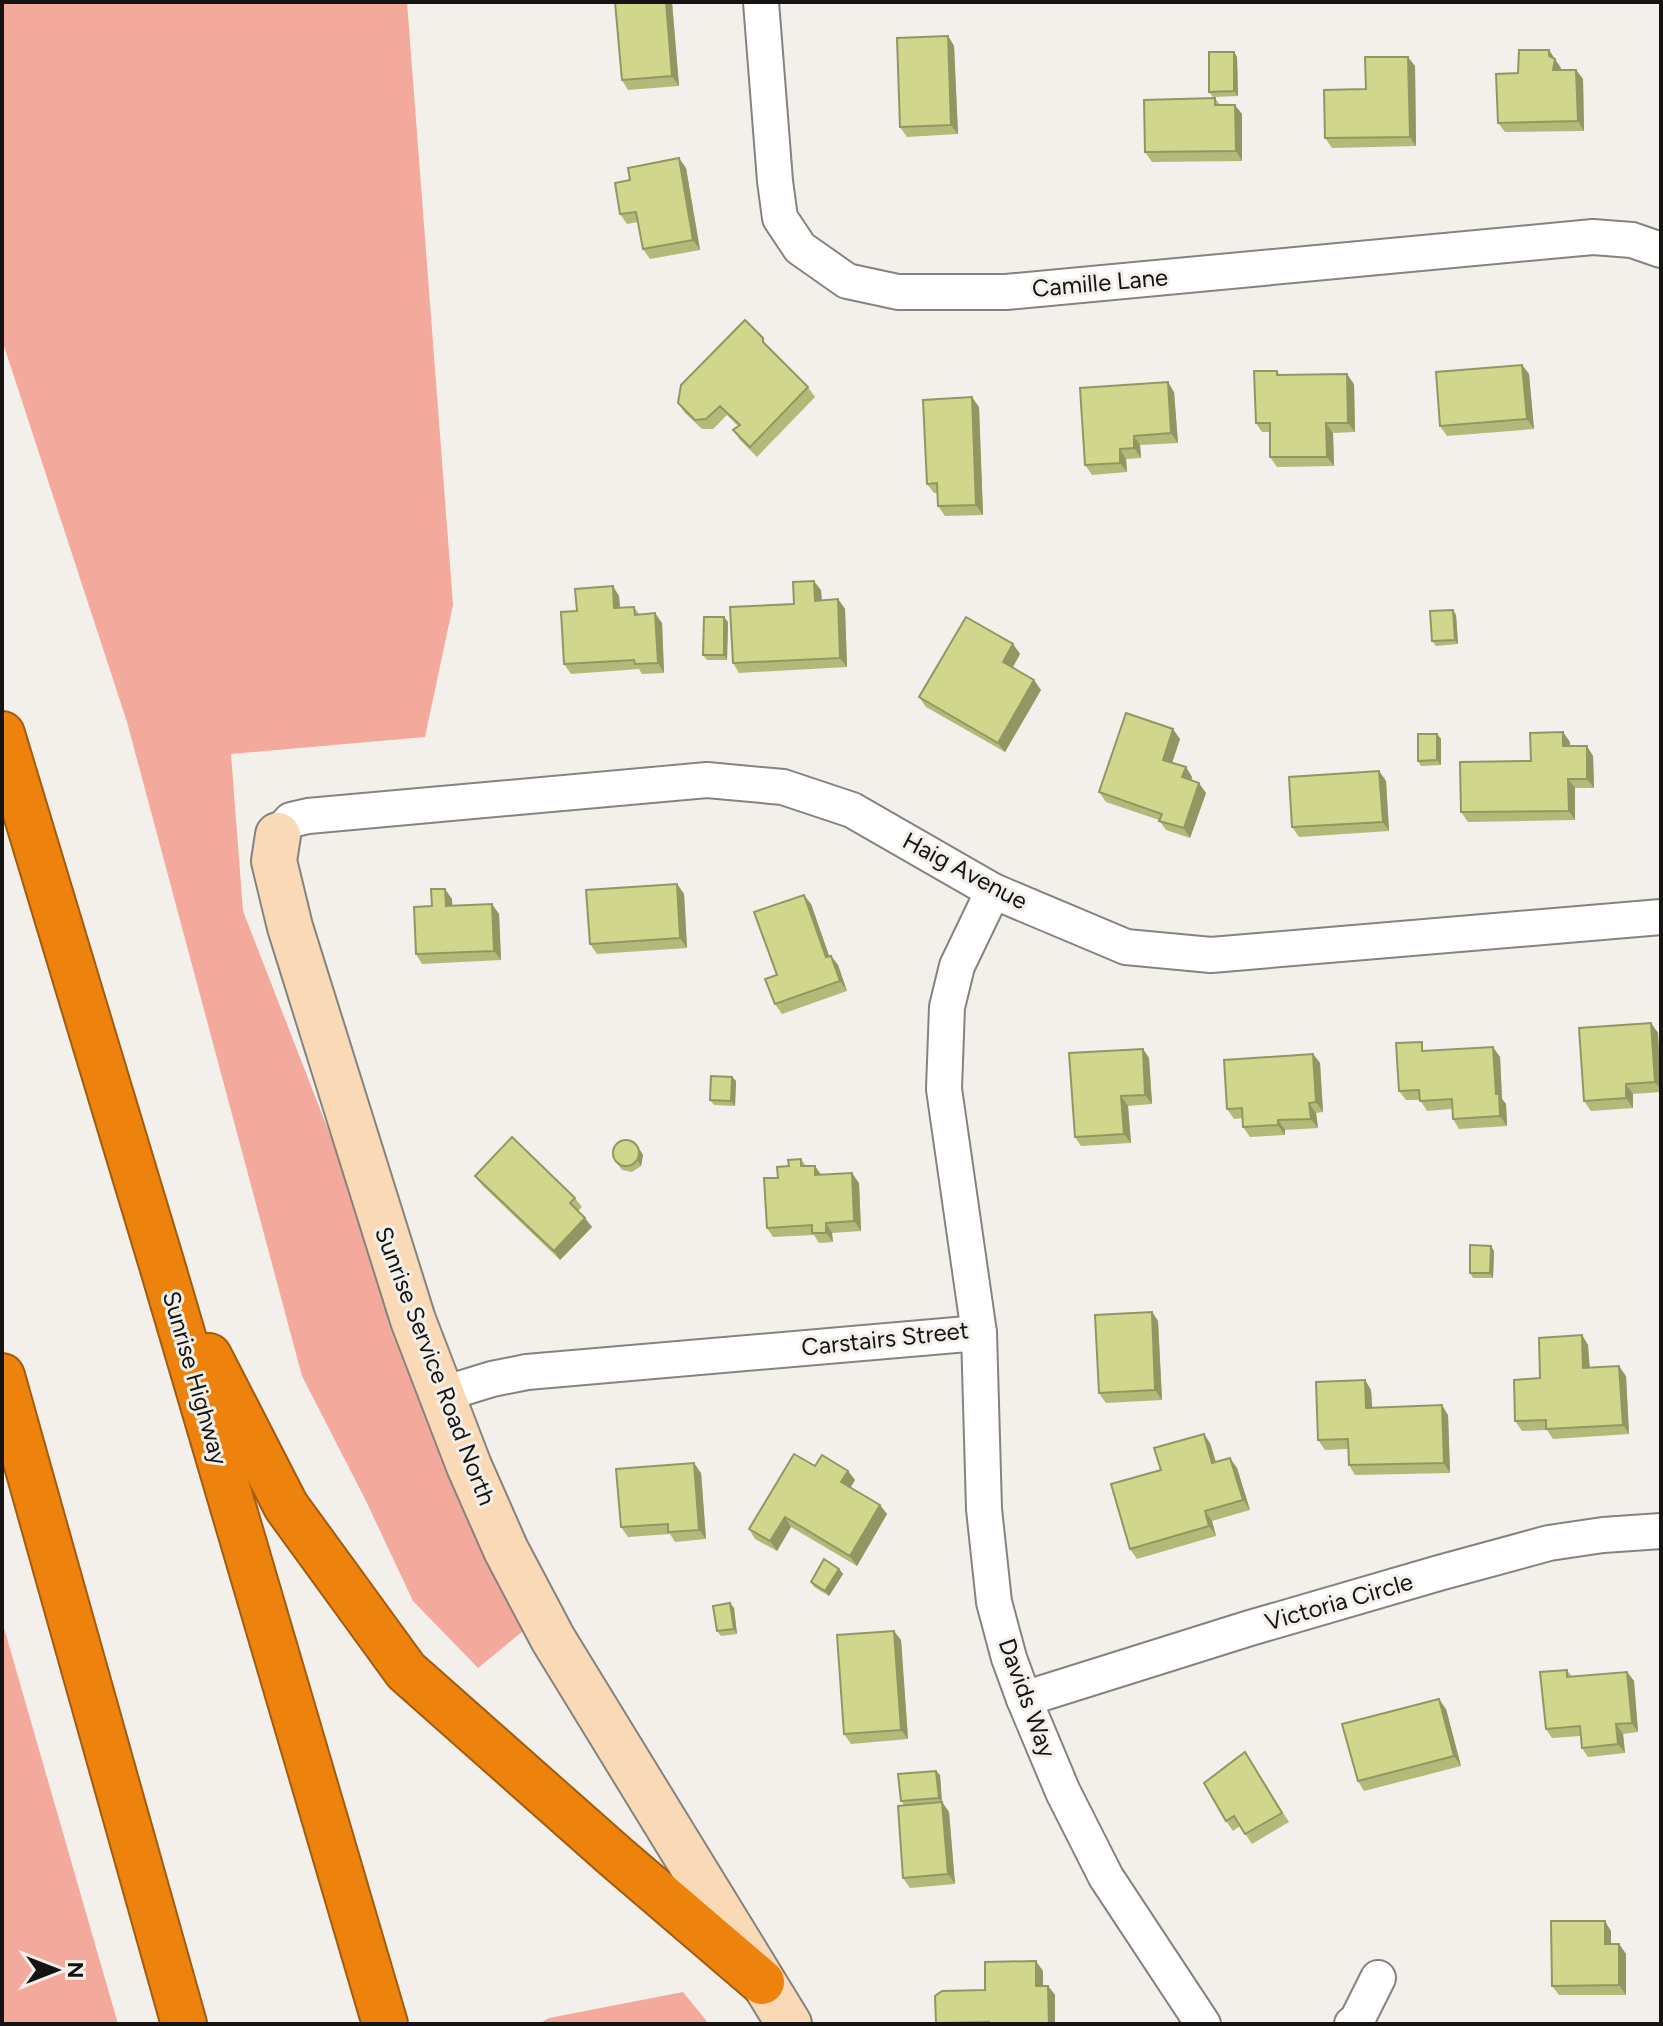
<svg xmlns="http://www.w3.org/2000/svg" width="1663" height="2026" viewBox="0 0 1663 2026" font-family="Figtree,sans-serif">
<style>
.green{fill:#f3a99c}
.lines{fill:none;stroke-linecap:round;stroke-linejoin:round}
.street-casing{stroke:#85837e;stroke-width:38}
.secondary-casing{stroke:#85837e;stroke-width:48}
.highway-casing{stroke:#a15c0f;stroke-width:48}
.street{stroke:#fff;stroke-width:34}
.secondary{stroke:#fadab6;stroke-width:44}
.highway{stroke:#ed820d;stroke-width:44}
.wall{fill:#b3b978}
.shaded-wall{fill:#929662}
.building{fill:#d0d78c;stroke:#929662;stroke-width:2}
.labels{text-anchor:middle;stroke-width:6;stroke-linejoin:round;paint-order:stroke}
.street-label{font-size:24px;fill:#151412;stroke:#f3f0eb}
</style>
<rect width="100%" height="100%" fill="#f3f0eb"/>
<g class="green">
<path d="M2 2H407L453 605 425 737 231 754 243 911 523 1631 478 1668 413 1601 365 1499 302 1376 127 722 2 340Z"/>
<path d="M2 1621 118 2024H2Z"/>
<path d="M683 1992 709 2024H539L549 2018Z"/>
</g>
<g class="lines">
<g class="street-casing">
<g id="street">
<path d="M761 2 775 181 780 218 800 248 847 281 898 292H1006L1593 237 1632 240 1661 250"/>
<path d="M278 835 291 820 308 816 707 780 783 787 852 810 993 891 1126 947 1211 955 1661 917"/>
<path d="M993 891 957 966 947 1007 944 1089 979 1333 984 1509 994 1602 1009 1658 1024 1699 1063 1792 1106 1877 1203 2024"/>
<path d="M440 1395 492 1379 527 1372 979 1333"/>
<path d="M1024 1699 1250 1628 1439 1573 1549 1543 1603 1535 1661 1531"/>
<path d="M1352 2024 1356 2022 1378 1978"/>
</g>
</g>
<g class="secondary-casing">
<path id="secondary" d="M278 835 274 861 290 927 413 1320 469 1466 506 1550 553 1639 789 2024"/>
</g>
<g class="highway-casing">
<g id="highway">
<path d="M2 734 162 1265 385 2024"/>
<path d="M209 1356 286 1506 406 1671 616 1857 762 1982"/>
<path d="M2 1376 184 2024"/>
</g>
</g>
<use href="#street" class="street"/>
<use href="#secondary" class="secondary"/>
<use href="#highway" class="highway"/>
</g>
<g class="wall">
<path d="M615 2H672L679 86 628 90 622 80Z"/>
<path d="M948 36 954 46 958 134 907 137 900 127Z"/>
<path d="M1549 50 1561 70H1576L1583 79 1584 131 1505 132 1498 123Z"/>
<path d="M1234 52 1237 57 1238 96 1213 97 1209 92Z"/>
<path d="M1415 66 1416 146 1332 148 1325 138 1366 89Z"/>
<path d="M1215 98 1220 105 1242 114V161L1152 162 1145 152Z"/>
<path d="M686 168 700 250 650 259 643 249 638 222 627 224 620 214Z"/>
<path d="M770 347V349L808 387 815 397 757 457 740 440 733 430 738 426 727 415 713 429H702L685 413 678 403Z"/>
<path d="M1522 365 1529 374 1534 429 1447 436 1440 426Z"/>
<path d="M1277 371 1280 375 1354 384 1355 432 1333 433 1334 466 1277 467 1270 457V432H1262L1256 423Z"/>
<path d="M1174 392 1178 443 1140 445 1141 458 1126 459 1127 472 1092 475 1085 465Z"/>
<path d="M979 407 983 515 945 516 938 506 937 493H934L927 484Z"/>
<path d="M821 590 822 600 838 599 845 609 847 667 739 673 733 663 794 604Z"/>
<path d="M619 596 620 608 634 607 639 614 662 623 664 673 642 674 639 669 571 674 564 664 577 611Z"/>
<path d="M1456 615 1458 644 1436 646 1432 641Z"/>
<path d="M724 617 728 622 727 660H707L703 655Z"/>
<path d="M1013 644 1020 654 1013 667 1041 690 1005 752 926 707 919 697Z"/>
<path d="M1437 734 1441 739V765L1421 766 1418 761Z"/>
<path d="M1180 739 1172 763 1186 767 1192 777 1191 780 1206 793 1190 838 1166 830 1159 820 1106 802 1099 792Z"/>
<path d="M1570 742V746L1593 756 1594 788H1575V820L1468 822 1461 812 1531 761Z"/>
<path d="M1379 771 1386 781 1389 831 1299 837 1292 827Z"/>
<path d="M677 884 684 894 687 948 597 954 590 944Z"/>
<path d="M452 899V906L499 914 501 960 422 964 416 954 432 906Z"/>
<path d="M811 904 829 956H831L838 965 847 991 782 1014 775 1004 777 975Z"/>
<path d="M1651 1023 1658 1033 1661 1092 1633 1094V1108L1591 1111 1584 1101Z"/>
<path d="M1143 1049 1149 1058 1152 1104 1128 1106 1131 1143 1081 1146 1075 1137Z"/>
<path d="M1428 1050 1500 1057 1502 1099 1506 1104 1507 1126 1459 1129 1453 1119 1452 1109 1427 1111 1420 1100H1406L1399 1091Z"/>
<path d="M1313 1054 1320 1063 1323 1112 1316 1113 1318 1128 1285 1130V1135L1250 1137 1243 1127V1118L1234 1119 1227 1109Z"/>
<path d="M732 1077 736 1081 735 1106 714 1105 710 1100Z"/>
<path d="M634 1141 643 1155 641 1166 632 1172 622 1170 612 1156Z"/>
<path d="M801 1159 806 1166 821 1175 859 1183 861 1231 832 1233 833 1242 819 1243 814 1235 773 1237 767 1228 778 1178 789 1166Z"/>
<path d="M475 1176 575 1198 582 1207 578 1211 592 1227 560 1260 482 1185Z"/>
<path d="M1494 1251 1493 1278H1473L1470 1273Z"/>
<path d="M1152 1312 1158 1321 1162 1400 1106 1403 1099 1393Z"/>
<path d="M1582 1335 1588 1345 1590 1368 1626 1376 1629 1434 1553 1439 1547 1430 1522 1431 1515 1421 1540 1378Z"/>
<path d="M1365 1380 1371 1390 1372 1408 1448 1415 1450 1473 1355 1475 1349 1465 1348 1449 1325 1450 1318 1440Z"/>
<path d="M1210 1443 1216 1462 1237 1468 1250 1510 1212 1521 1216 1536 1137 1559 1130 1549 1161 1470Z"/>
<path d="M815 1466 848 1471 855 1480 850 1487 880 1505 887 1514 857 1566 791 1527 777 1551 755 1539 749 1529Z"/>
<path d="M701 1473 706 1539 675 1542 670 1534 628 1537 621 1527Z"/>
<path d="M839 1569 843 1574 829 1596 814 1587 811 1582Z"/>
<path d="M734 1608 737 1634 721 1636 717 1631Z"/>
<path d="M901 1640 908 1739 851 1744 844 1734Z"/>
<path d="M1567 1670 1572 1677 1627 1672 1634 1681 1638 1732 1623 1734 1625 1753 1588 1757 1582 1748 1580 1736 1552 1738 1546 1729Z"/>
<path d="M1446 1709 1461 1766 1364 1791 1358 1781Z"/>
<path d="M1251 1762 1289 1822 1252 1844 1240 1826 1233 1831 1226 1821Z"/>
<path d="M936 1771 940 1775 942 1802 949 1812 955 1884 910 1888 903 1878 904 1805 901 1801Z"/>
<path d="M1611 1931V1944H1619L1626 1954V1995H1559L1552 1986Z"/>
<path d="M1043 1971V1986H1048L1055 1995V2024L936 2023 985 1990Z"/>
</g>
<g class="shaded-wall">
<path d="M666 2H672L679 86 672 76Z"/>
<path d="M948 36 954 46 958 134 951 125Z"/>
<path d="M1549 50 1561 68 1559 79 1553 70 1549 56Z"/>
<path d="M1234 52 1237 57 1238 96 1234 91Z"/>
<path d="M1408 57 1415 66 1416 146 1410 137Z"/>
<path d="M1576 70 1583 79 1584 131 1578 121Z"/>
<path d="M1235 105 1242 114V161L1236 151Z"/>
<path d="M679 158 686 168 700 250 693 240Z"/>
<path d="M1522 365 1529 374 1534 429 1527 419Z"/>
<path d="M1347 374 1354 384 1355 432 1348 423Z"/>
<path d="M1168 382 1174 392 1178 443 1171 433Z"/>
<path d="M972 397 979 407 983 515 976 505Z"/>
<path d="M1326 423 1333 433 1334 466 1327 457Z"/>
<path d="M1134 436 1140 445 1141 458 1134 448Z"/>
<path d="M1120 449 1126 459 1127 472 1120 463Z"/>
<path d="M814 581 821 590 822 610 815 601Z"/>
<path d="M613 586 619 596 621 618 614 608Z"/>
<path d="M838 599 845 609 847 667 840 658Z"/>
<path d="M1453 610 1456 615 1458 644 1455 640Z"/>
<path d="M655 613 662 623 664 673 658 663Z"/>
<path d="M724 617 728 622 727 660 724 655Z"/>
<path d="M1013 644 1020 654 1010 672 1003 662Z"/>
<path d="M1034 680 1041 690 1005 752 998 743Z"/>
<path d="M1173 729 1180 739 1170 769 1163 760Z"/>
<path d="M1563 732 1570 742V756L1563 746Z"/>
<path d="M1437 734 1441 739V765L1437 760Z"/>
<path d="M1587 746 1593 756 1594 788 1587 779Z"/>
<path d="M1186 767 1192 777 1189 787 1182 777Z"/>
<path d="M1379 771 1386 781 1389 831 1383 822Z"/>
<path d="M1568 779 1575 788V820L1569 811Z"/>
<path d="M1199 783 1206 793 1190 838 1184 828Z"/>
<path d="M677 884 684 894 687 948 680 938Z"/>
<path d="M445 889 452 899 453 916 446 906Z"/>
<path d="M804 895 811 904 833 967 826 957Z"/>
<path d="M492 904 499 914 501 960 494 951Z"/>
<path d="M831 956 838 965 847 991 840 981Z"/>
<path d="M1651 1023 1658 1033 1661 1090 1655 1082Z"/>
<path d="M1493 1047 1500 1057 1502 1099 1506 1104 1507 1126 1500 1116 1496 1094Z"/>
<path d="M1143 1049 1149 1058 1152 1104 1145 1095Z"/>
<path d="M1313 1054 1320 1063 1323 1112 1316 1102Z"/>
<path d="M732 1077 736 1081 735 1106 731 1101Z"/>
<path d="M1626 1084 1633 1094V1108L1626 1098Z"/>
<path d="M1121 1096 1128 1106 1131 1143 1124 1134Z"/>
<path d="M1309 1103 1316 1113 1318 1128 1311 1119Z"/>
<path d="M1278 1120 1285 1130V1135L1278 1125Z"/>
<path d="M640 1150 643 1155 641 1166 638 1161Z"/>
<path d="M815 1166 822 1176 815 1175Z"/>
<path d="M852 1173 859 1183 861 1231 854 1221Z"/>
<path d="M585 1218 592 1227 560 1260 554 1251Z"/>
<path d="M826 1223 832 1233 833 1242 826 1233Z"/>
<path d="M1491 1246 1494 1251 1493 1278 1490 1273Z"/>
<path d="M1152 1312 1158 1321 1162 1400 1155 1390Z"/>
<path d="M1582 1335 1588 1345 1590 1378 1583 1368Z"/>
<path d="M1619 1366 1626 1376 1629 1434 1623 1425Z"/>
<path d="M1365 1380 1371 1390 1373 1417 1366 1408Z"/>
<path d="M1442 1405 1448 1415 1450 1473 1444 1463Z"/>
<path d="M1204 1434 1210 1443 1219 1473 1212 1463Z"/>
<path d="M1230 1458 1237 1468 1250 1510 1243 1500Z"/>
<path d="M694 1463 701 1473 706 1539 699 1530Z"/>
<path d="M848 1471 855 1480 848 1492 841 1482Z"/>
<path d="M880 1505 887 1514 857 1566 850 1556Z"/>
<path d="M1205 1511 1212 1521 1216 1536 1209 1526Z"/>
<path d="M785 1517 791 1527 777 1551 770 1541Z"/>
<path d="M839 1569 843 1574 829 1596 825 1591Z"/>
<path d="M730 1603 734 1608 737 1634 734 1629Z"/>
<path d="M894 1631 901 1640 908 1739 901 1730Z"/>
<path d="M1627 1672 1634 1681 1638 1732 1632 1723Z"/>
<path d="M1439 1699 1446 1709 1461 1766 1454 1756Z"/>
<path d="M1616 1724 1623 1734 1625 1753 1618 1744Z"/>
<path d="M936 1771 940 1775 942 1803 939 1798Z"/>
<path d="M942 1802 949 1812 955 1884 948 1874Z"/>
<path d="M1605 1921 1611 1931V1954L1605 1944Z"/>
<path d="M1619 1944 1626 1954V1995L1619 1985Z"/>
<path d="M1036 1961 1043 1971V1996L1036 1986Z"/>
<path d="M1048 1986 1055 1995V2024H1049Z"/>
</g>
<g class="building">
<path d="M615 2H666L672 76 622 80Z"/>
<path d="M948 36 951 125 900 127 897 38Z"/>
<path d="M1519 50H1549V56L1555 59 1553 70H1576L1578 121 1498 123 1496 74 1518 73Z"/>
<path d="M1209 52H1234V91L1209 92Z"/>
<path d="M1365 57H1408L1410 137 1325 138 1324 90 1366 89Z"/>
<path d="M1215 98V105H1235L1236 151 1145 152 1144 100Z"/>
<path d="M679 158 693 240 643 249 636 212 620 214 615 183 630 180 628 168Z"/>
<path d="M745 320 763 338V342L808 387 750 447 733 430 740 425 720 406 706 419 695 420 678 403 681 385Z"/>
<path d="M1522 365 1527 419 1440 426 1436 372Z"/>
<path d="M1254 371H1277V375L1347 374 1348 423H1326L1327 457H1270V423H1256Z"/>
<path d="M1168 382 1171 433 1134 436V448L1120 449V463L1085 465 1080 388Z"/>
<path d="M972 397 976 505 938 506 937 483 927 484 923 400Z"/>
<path d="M814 581 815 601 838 599 840 658 733 663 730 607 794 604 793 582Z"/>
<path d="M613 586 614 608 634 607 635 615 655 613 658 663 635 664 634 660 564 664 561 612 577 611 575 589Z"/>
<path d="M1453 610 1455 640 1432 641 1430 611Z"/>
<path d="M704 617H724V655H703Z"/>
<path d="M966 617 1013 644 1003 662 1034 680 998 743 919 697Z"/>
<path d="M1126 713 1173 729 1163 760 1186 767 1182 777 1199 783 1184 828 1159 821 1162 814 1099 792Z"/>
<path d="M1563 732V746H1587V779H1568L1569 811 1461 812 1460 762 1531 761 1530 733Z"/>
<path d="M1418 734H1437V760L1418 761Z"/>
<path d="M1379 771 1383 822 1292 827 1289 777Z"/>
<path d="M677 884 680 938 590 944 586 890Z"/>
<path d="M431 889H445L446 906 492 904 494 951 416 954 414 907 432 906Z"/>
<path d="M804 895 826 957 831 956 840 981 775 1004 765 979 777 975 754 912Z"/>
<path d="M1651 1023 1655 1082 1626 1084V1098L1584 1101 1579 1028Z"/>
<path d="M1422 1042V1051L1493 1047 1496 1094H1499L1500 1116 1453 1119 1452 1099 1420 1101 1419 1090 1399 1091 1396 1043Z"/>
<path d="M1143 1049 1145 1095 1121 1096 1124 1134 1075 1137 1069 1053Z"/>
<path d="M1313 1054 1316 1102 1309 1103 1311 1119 1278 1120V1125L1243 1127 1242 1108 1227 1109 1224 1060Z"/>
<path d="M711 1076 732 1077 731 1101 710 1100Z"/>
<path d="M512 1137 575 1198 570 1203 585 1218 554 1251 475 1176Z"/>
<circle cx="626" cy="1153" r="13"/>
<path d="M801 1159V1166H815V1175L852 1173 854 1221 826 1223V1233H812V1225L767 1228 764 1178H778L777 1167 789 1166 788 1160Z"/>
<path d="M1470 1245 1491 1246 1490 1273H1470Z"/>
<path d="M1152 1312 1155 1390 1099 1393 1095 1315Z"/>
<path d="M1582 1335 1583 1368 1619 1366 1623 1425 1546 1429V1420L1515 1421 1514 1380 1540 1378 1539 1338Z"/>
<path d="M1365 1380 1366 1408 1442 1405 1444 1463 1349 1465 1348 1439 1318 1440 1316 1382Z"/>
<path d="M1204 1434 1212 1463 1230 1458 1243 1500 1205 1511 1209 1526 1130 1549 1111 1484 1161 1470 1154 1448Z"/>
<path d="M794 1454 815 1466 822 1455 848 1471 841 1482 880 1505 850 1556 785 1517 770 1541 749 1529Z"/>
<path d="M694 1463 699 1530 668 1532V1524L621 1527 616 1469Z"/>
<path d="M824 1559 839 1569 825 1591 811 1582Z"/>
<path d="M730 1603 734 1629 717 1631 713 1606Z"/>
<path d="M894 1631 901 1730 844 1734 837 1635Z"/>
<path d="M1567 1670V1677L1627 1672 1632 1723 1616 1724 1618 1744 1582 1748 1580 1726 1546 1729 1540 1672Z"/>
<path d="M1439 1699 1454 1756 1358 1781 1342 1724Z"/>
<path d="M1245 1752 1282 1813 1245 1834 1234 1816 1226 1821 1204 1783Z"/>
<path d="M936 1771 939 1798 901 1801 898 1774Z"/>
<path d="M942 1802 948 1874 903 1878 898 1806Z"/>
<path d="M1551 1921H1605V1944H1619V1985L1552 1986Z"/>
<path d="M1036 1961V1986H1048L1049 2024H989V2022L936 2023 935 1996 942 1991 985 1990V1962Z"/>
</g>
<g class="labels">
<g class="street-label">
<text transform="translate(1100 283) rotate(-5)" y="8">Camille Lane</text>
<text transform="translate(965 871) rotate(28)" y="8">Haig Avenue</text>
<text transform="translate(885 1339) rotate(-6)" y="8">Carstairs Street</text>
<text transform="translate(435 1366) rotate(69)" y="8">Sunrise Service Road North</text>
<text transform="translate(195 1378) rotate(74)" y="8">Sunrise Highway</text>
<text transform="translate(1339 1602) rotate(-16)" y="8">Victoria Circle</text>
<text transform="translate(1027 1698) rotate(70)" y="8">Davids Way</text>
</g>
</g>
<rect width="1663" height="2026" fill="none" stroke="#151412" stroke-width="8"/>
<g transform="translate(56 1970) rotate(90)" stroke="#f3f0eb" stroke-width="6" paint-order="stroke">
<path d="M0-6L14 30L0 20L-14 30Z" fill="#151412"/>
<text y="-12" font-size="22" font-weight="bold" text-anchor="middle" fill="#151412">N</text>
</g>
</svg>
